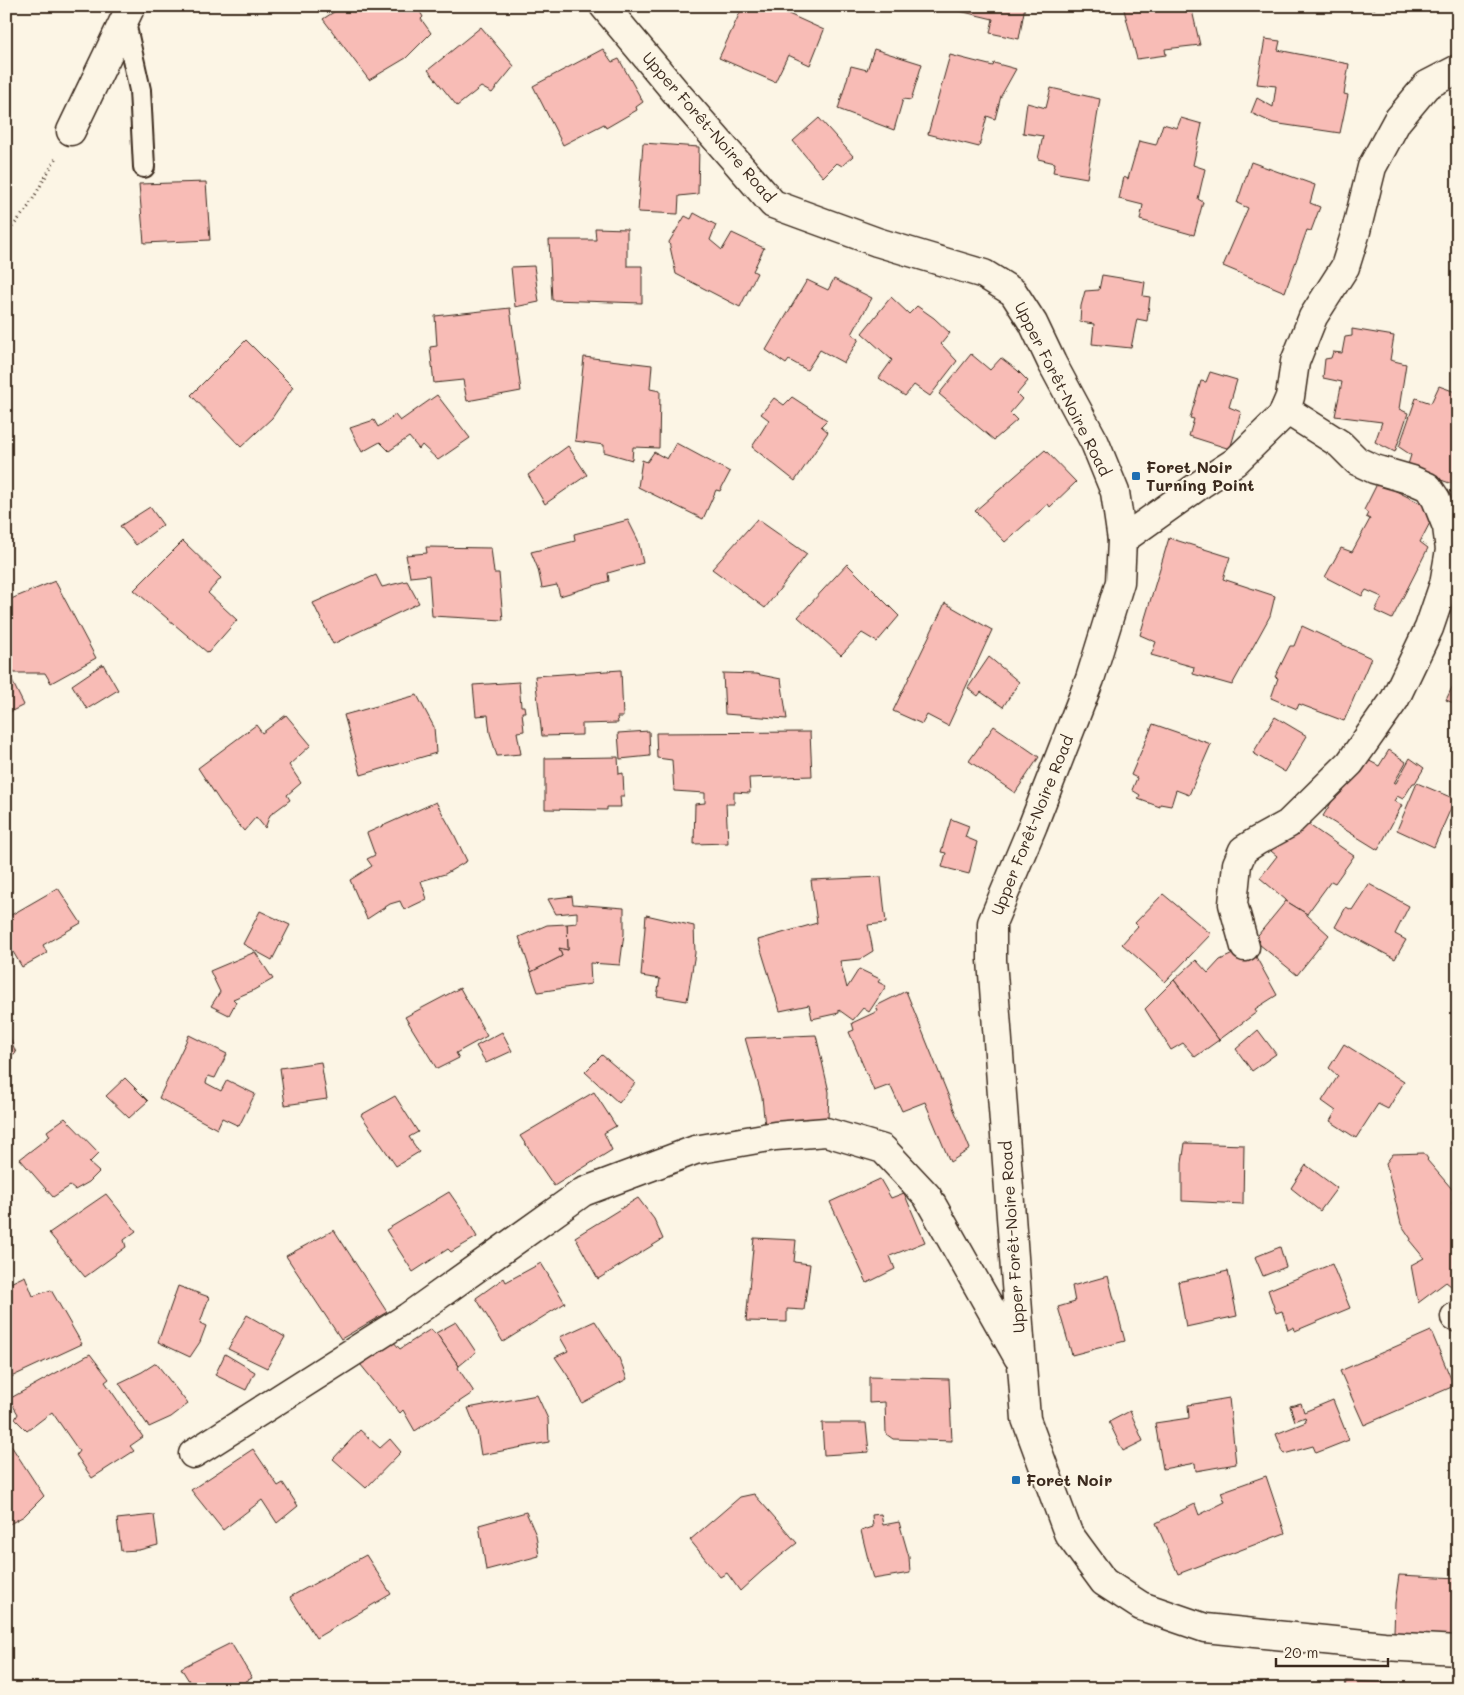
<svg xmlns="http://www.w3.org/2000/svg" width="1464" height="1695" viewBox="0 0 1464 1695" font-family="Mali,sans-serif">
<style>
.building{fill:#f8bcb6;stroke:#3b2a1e}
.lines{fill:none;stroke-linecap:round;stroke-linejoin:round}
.service-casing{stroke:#3b2a1e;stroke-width:24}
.minor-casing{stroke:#3b2a1e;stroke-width:31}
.path{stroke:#3b2a1e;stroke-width:3;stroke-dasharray:1 4;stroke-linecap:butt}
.service{stroke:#fcf5e5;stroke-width:20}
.minor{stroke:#fcf5e5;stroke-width:28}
.poi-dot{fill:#1f6fb2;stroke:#fcf5e5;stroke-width:2}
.labels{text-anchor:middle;stroke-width:4;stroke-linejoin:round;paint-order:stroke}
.street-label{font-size:16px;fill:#3b2a1e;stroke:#fcf5e5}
.poi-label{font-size:16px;font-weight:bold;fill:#3b2a1e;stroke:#fcf5e5;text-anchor:start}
</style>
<rect width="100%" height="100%" fill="#fcf5e5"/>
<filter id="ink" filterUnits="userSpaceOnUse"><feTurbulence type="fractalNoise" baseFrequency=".02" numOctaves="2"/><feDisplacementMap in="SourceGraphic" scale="10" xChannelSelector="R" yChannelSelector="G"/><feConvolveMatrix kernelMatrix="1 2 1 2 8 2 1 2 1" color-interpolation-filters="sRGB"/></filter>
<g filter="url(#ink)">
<g class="building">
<path d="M338 6H417L423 17 421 19 431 33 406 58 369 80 323 19 340 8Z"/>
<path d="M743 6H771L824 30 810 65 788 55 775 82 719 58Z"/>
<path d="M948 6H1025L1019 39 990 33 993 19 947 8Z"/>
<path d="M1123 6H1191L1200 45 1165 49 1166 55 1137 59Z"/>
<path d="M1353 6H1376L1375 9Z"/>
<path d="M481 27 514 66 492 93 481 87 457 106 428 70Z"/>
<path d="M1265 39 1280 41 1278 50 1349 64 1344 94 1348 95 1340 133 1273 123 1251 113 1257 98 1273 107 1276 86 1257 84Z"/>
<path d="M603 49 612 62 619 59 643 102 636 107 637 110 606 128 604 124 563 145 533 86Z"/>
<path d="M874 49 922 64 911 100 903 99 894 130 838 109 851 66 867 70Z"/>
<path d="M950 55 993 66 994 63 1016 69 1001 96 995 119 987 116 979 147 928 134Z"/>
<path d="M1051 88 1100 99 1087 178 1053 172 1055 163 1038 159 1043 136 1023 133 1027 103 1046 108Z"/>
<path d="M819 118 853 156 842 166 837 163 823 177 793 141Z"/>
<path d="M1181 118 1202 124 1193 165 1205 169 1198 199 1203 202 1194 235 1140 220 1143 205 1119 199 1124 177 1128 179 1139 141 1156 145 1163 124 1177 128Z"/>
<path d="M643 143 699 147 698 194 679 196 678 214 638 212Z"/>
<path d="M1251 162 1315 185 1310 203 1320 207 1311 231 1307 230 1285 292 1223 266 1248 208 1237 203Z"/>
<path d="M206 182 210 240 144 243 139 184Z"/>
<path d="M694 213 716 225 710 240 722 250 732 233 764 248 753 271 757 273 740 307 676 274 669 242 685 216 691 219Z"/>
<path d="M595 228 627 229V266H642V303L552 300 549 240H596Z"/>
<path d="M534 266 539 302 515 307 511 267Z"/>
<path d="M1102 275 1145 282 1143 296 1150 297 1147 321 1137 319 1131 348 1092 344 1094 324 1080 322 1081 306 1085 291 1099 290Z"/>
<path d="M834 279 872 298 852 334 859 339 844 363 820 350 807 370 789 360 786 364 766 350 807 280 828 290Z"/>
<path d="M891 297 909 314 917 306 934 318 950 333 941 344 957 361 930 396 914 385 905 396 879 378 892 360 862 333Z"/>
<path d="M510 308 521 391 467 401 463 380 434 383 430 347 437 346 435 316Z"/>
<path d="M1352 329 1394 336 1390 360 1406 364 1399 409 1408 413 1395 452 1375 442 1382 422 1335 416 1342 382 1323 378 1325 359 1331 358 1333 352 1342 353 1345 337 1352 336Z"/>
<path d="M246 340 293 387 272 418 241 447 191 395Z"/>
<path d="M971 354 990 370 1001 358 1017 370 1028 381 1017 394 1022 399 1010 413 1017 420 994 440 939 394Z"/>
<path d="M584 357 652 365 650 389 660 391 659 448 633 447 632 460 604 452V445L575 441Z"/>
<path d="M1210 372 1237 380 1229 407 1241 412 1230 449 1189 436 1194 419 1190 418 1201 381 1206 382Z"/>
<path d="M1439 386 1458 393V486L1407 468 1411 455 1399 447 1416 398 1431 403Z"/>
<path d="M437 395 470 438 438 460 422 445 419 449 409 437 389 451 380 442 362 452 350 428 374 420 378 427 395 415 400 421Z"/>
<path d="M792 397 827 420 821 426 828 432 795 481 752 447 769 420 761 414 774 398 784 405Z"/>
<path d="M676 443 730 472 720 491 716 490 703 519 638 487 642 460 647 462 654 452 667 459Z"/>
<path d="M568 446 587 475 545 504 528 475Z"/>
<path d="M1045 450 1076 482 1050 507 1048 504 1005 542 975 511Z"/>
<path d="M1378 482 1436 511 1420 542 1428 548 1392 619 1375 611 1382 597 1366 590 1362 596 1325 577 1341 548 1352 552 1370 519 1366 517 1368 513 1364 510Z"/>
<path d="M150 507 163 525 136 545 120 526Z"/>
<path d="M757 519 807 554 765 608 712 569Z"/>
<path d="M628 520 638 540 643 563 608 573 609 581 560 596 557 585 542 588 538 569 531 552 575 541 574 534Z"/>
<path d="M1169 538 1230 557 1223 579 1275 596 1270 616 1232 685 1193 674 1194 667 1151 655 1156 642 1140 635Z"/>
<path d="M183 541 221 578 208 593 237 620 208 653 134 590Z"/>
<path d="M426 547 491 548 494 573H499L503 620 432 616 429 575 410 577 406 555 427 553Z"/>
<path d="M847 564 899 616 877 642 862 633 841 655 798 617Z"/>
<path d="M376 575 382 587 407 581 419 603 333 644 313 603Z"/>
<path d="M55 581 96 658 51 683 45 673H14L6 657V601Z"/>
<path d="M945 603 992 630 948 726 927 715 922 724 893 711Z"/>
<path d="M1302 626 1371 658 1344 721 1299 704 1297 709 1271 698 1278 678 1275 677 1290 646H1294Z"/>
<path d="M989 657 1019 682 1003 707 981 692 978 696 968 688Z"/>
<path d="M103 664 118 690 87 709 72 685Z"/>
<path d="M6 669 24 705 6 714Z"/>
<path d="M621 670 623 717H617L618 723 582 724V735L542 736 535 676Z"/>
<path d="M723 673 756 674 781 679 787 719 725 714Z"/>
<path d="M1458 675V705L1446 700Z"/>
<path d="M519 682 521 706H524L525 712H522L524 731 517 732 521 754 497 756 490 733 488 715 476 716 473 685Z"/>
<path d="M417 695 434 727 436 753 361 775 344 715Z"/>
<path d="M286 715 311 745 289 765 301 783 287 795 290 800 270 815 265 828 256 817 244 831 221 803 198 768 256 725 262 733Z"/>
<path d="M1275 717 1307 736 1285 772 1253 753Z"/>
<path d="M1153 724 1211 744 1189 795 1176 790 1171 806 1160 804V807L1138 799 1140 795 1132 790 1137 778 1131 775Z"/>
<path d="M994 726 1039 757 1015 793 969 761Z"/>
<path d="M649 731 650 756 620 759 618 733Z"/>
<path d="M810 732 812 776 749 778 750 793 734 792V804H726L728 843 694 844 695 804 705 803V793L674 791 672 760 657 758 656 733Z"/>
<path d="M1389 750 1406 762 1394 783H1396L1410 758 1424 768 1415 783H1413L1403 799 1397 796 1394 801 1402 805 1378 850 1323 816 1360 756 1379 766Z"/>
<path d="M618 757 619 774 623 773 624 796H620L621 807H607V810L545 809V758Z"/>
<path d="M1417 783 1455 799 1434 847 1397 830Z"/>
<path d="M436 802 454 834 467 861 445 874 421 881 427 899 404 910 400 901 390 904 367 919 350 880 372 866 367 859 375 855 367 833Z"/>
<path d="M1299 818 1354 856 1335 883 1331 881 1307 914 1286 901V900L1260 878 1277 856 1271 851Z"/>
<path d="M951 819 969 826 965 837 977 842 969 874 942 867 946 853 941 852Z"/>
<path d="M881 877 886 923 868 925 873 951 860 959 840 961 847 988 859 969 880 979 878 982 886 986 869 1012 863 1008 853 1020 839 1010V1013L812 1019 809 1005 780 1011 758 940 817 923 811 880Z"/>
<path d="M1369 884 1409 906 1395 934 1406 940 1395 959 1335 927 1346 907 1352 910Z"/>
<path d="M58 888 81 923 43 945 47 953 22 967 6 940V918Z"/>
<path d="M1163 894 1211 934 1165 982 1122 944 1138 926 1135 923Z"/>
<path d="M572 896 573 904 624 908V934L620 965 590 963 591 984 538 992 531 972 562 956 559 948 568 950 567 924 577 923V912L556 914 548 899Z"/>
<path d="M1286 901 1307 914V915L1329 935 1297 975 1254 940Z"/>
<path d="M260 911 290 925 272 960 243 944Z"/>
<path d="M646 915 694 926 695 953 687 1001 657 996 660 979 641 976Z"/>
<path d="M567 924 568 950 559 948 562 956 531 972 519 937 547 925Z"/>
<path d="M1250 946 1277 995 1255 1009 1257 1012 1219 1040 1174 980 1196 960 1208 973 1220 960Z"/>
<path d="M255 952 273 979 252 991 233 999 236 1002 229 1015 211 1006 220 992 210 971Z"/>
<path d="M1174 980 1219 1040 1195 1057 1183 1043 1171 1050 1145 1009Z"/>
<path d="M460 988 487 1036 456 1053 459 1058 437 1069 405 1017Z"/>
<path d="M906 991 970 1149 950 1162 925 1102 902 1111 890 1085 874 1091 849 1032 854 1030 852 1023 878 1011 876 1006Z"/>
<path d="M6 1027 16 1053 6 1057Z"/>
<path d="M1258 1030 1276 1054 1252 1071 1236 1049Z"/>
<path d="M502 1032 512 1051 486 1063 476 1046Z"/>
<path d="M189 1035 227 1054 215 1078 208 1076 206 1083 221 1091 227 1080 255 1094 239 1126 222 1118 217 1129 159 1098Z"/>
<path d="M816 1035 829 1092 828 1119 765 1127 762 1097 745 1038Z"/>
<path d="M1344 1044 1404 1082 1388 1109 1378 1104 1356 1138 1330 1121 1336 1111 1322 1101 1338 1076 1329 1068Z"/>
<path d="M602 1055 635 1083 619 1103 585 1072Z"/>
<path d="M321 1062 327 1099 285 1105 280 1068Z"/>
<path d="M125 1078 148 1101 129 1118 106 1096Z"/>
<path d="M594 1092 616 1126 604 1133 612 1150 554 1186 520 1136Z"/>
<path d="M395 1096 418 1132 409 1137 419 1152 396 1166 361 1115Z"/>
<path d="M65 1118 99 1153 89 1163 99 1172 89 1182 75 1190 70 1186 53 1197 20 1159 50 1136 47 1131Z"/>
<path d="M1185 1143 1244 1145 1243 1204 1182 1201V1163Z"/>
<path d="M1424 1153 1428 1159 1427 1160 1458 1196 1452 1203 1458 1210V1288L1456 1290 1446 1282 1418 1303 1411 1265 1424 1258 1410 1241 1411 1239 1401 1224 1386 1163 1393 1154Z"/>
<path d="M1306 1165 1337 1188 1320 1211 1291 1188Z"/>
<path d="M880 1179 891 1198 904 1193 925 1242 890 1256 895 1269 867 1283 830 1202Z"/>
<path d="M449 1192 465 1215 477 1237 451 1252 448 1249 413 1272 386 1230Z"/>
<path d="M106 1194 136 1231 124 1240 126 1247 85 1277 49 1233Z"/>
<path d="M638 1198 654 1219 663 1239 598 1279 575 1237Z"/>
<path d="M334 1230 387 1312 341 1339 286 1256Z"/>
<path d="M754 1238 796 1240 794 1262 810 1264 804 1310 787 1309V1322L746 1321Z"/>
<path d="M1280 1247 1286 1267 1263 1276 1255 1257Z"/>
<path d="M541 1263 565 1303 503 1342 476 1298 504 1278 506 1282Z"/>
<path d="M1332 1264 1350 1308 1295 1331 1294 1327 1288 1330 1282 1311 1276 1313 1268 1290Z"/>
<path d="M1228 1271 1237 1316 1186 1327 1178 1282Z"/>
<path d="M25 1276 33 1296 51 1290 82 1344 11 1377 6 1369V1285Z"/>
<path d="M1108 1276 1125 1341 1072 1355 1058 1307 1075 1302 1072 1286Z"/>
<path d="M178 1286 209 1297 200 1323 206 1326 200 1342 190 1357 158 1342Z"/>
<path d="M247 1315 285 1337 267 1368 228 1349Z"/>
<path d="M595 1321 619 1358 627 1379 582 1403 572 1382 555 1357 568 1351 560 1337Z"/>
<path d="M456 1322 476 1352 459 1366 436 1333Z"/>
<path d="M431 1329 435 1334 436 1333 459 1366 458 1368 474 1392 415 1431 403 1410 400 1413 356 1359 391 1339 400 1349Z"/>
<path d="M1431 1331 1454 1386 1364 1425 1340 1371Z"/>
<path d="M90 1354 109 1379 105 1382 143 1437 130 1446 134 1451 92 1478 76 1455 79 1451 52 1412 27 1431 15 1419 18 1414 9 1399Z"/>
<path d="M225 1354 255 1372 246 1390 215 1375Z"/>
<path d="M156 1363 188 1404 171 1417 149 1427 119 1383 142 1372Z"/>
<path d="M869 1377 949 1379 952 1441 893 1439 886 1434 885 1402 869 1403Z"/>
<path d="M537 1395 548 1419 549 1442 481 1455 477 1431 468 1408Z"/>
<path d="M1229 1398 1236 1464 1196 1471 1195 1463 1163 1469 1155 1423 1189 1418 1188 1405Z"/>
<path d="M1333 1400 1349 1440 1316 1453 1313 1446 1284 1454 1276 1434 1306 1422 1305 1417 1295 1421 1290 1406 1301 1403 1304 1412Z"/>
<path d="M1130 1411 1143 1441 1123 1451 1109 1422Z"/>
<path d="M822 1423H866L869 1452 824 1455Z"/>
<path d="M360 1430 380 1448 390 1439 401 1452 366 1488 333 1459Z"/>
<path d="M6 1438 44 1496 24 1516 6 1526Z"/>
<path d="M253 1449 278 1486 283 1483 298 1506 277 1523 262 1500 223 1530 191 1490Z"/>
<path d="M1266 1476 1285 1533 1178 1574 1156 1523 1195 1504 1199 1515 1225 1502 1221 1492Z"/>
<path d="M754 1494 797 1543 763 1570 740 1591 727 1573 720 1577 690 1540 740 1497Z"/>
<path d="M526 1512 536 1535 539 1556 486 1570 479 1525Z"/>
<path d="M881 1514 883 1525 899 1522 909 1557 910 1573 873 1579 861 1531 873 1527 872 1515Z"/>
<path d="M154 1515 158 1545 139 1550 121 1551 117 1519Z"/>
<path d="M366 1555 391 1594 316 1638 290 1597Z"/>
<path d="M1399 1575 1458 1578V1638L1394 1632 1395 1603Z"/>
<path d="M6 1590 10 1591 6 1630Z"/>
<path d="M231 1643 252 1678 231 1689H194L181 1668Z"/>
<path d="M1346 1681 1430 1684V1689H1345Z"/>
</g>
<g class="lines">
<g class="service-casing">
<path id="service" d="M124 18 140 90 144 167"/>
</g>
<g class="minor-casing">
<g id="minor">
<path d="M604 6 679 96 773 204 877 242 984 274 1013 292 1033 323 1052 363 1095 443 1115 492 1122 540 1120 582 1090 679 1033 825 992 923V960L1026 1419 1068 1533 1104 1582 1141 1606 1205 1628 1384 1646 1458 1650"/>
<path d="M71 131 131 6"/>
<path d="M1122 540 1201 484 1235 462 1282 416 1290 397 1295 362 1313 317 1345 267 1355 235 1372 167 1397 121 1427 85 1458 69"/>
<path d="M1245 947 1233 904 1237 864 1243 850 1257 841 1288 824 1350 763 1395 699 1429 628 1444 584 1450 550 1447 527 1436 499 1428 487 1412 480 1374 469 1357 461 1340 444 1285 409"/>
<path d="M1455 1317 1458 1315"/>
<path d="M193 1454 408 1317 583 1192 695 1150 775 1136 826 1132 883 1149 927 1196 1018 1357"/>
</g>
</g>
<path class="path" d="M6 235 29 206 56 158"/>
<use href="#service" class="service"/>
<use href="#minor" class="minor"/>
</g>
</g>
<g class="poi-dot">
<rect x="1131" y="471" width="10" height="10" rx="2.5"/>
<rect x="1011" y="1475" width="10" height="10" rx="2.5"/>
</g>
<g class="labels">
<g class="street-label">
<text transform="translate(709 127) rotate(49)" y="6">Upper Forêt-Noire Road</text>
<text transform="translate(1063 389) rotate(63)" y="6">Upper Forêt-Noire Road</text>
<text transform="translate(1032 825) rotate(-68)" y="6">Upper Forêt-Noire Road</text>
<text transform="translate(1012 1237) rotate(-94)" y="6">Upper Forêt-Noire Road</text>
</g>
<g class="poi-label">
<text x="1146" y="473">Foret Noir<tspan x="1146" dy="18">Turning Point</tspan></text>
<text x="1026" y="1486">Foret Noir</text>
</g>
</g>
<rect width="1464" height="1695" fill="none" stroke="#fcf5e5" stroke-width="25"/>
<rect x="12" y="12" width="1439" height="1670" fill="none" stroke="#3b2a1e" stroke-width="2" filter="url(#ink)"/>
<path d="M1276 1658v8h112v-8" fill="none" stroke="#3b2a1e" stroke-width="2.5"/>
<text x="1284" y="1658" font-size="15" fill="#3b2a1e" stroke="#fcf5e5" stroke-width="4" paint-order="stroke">20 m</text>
</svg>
